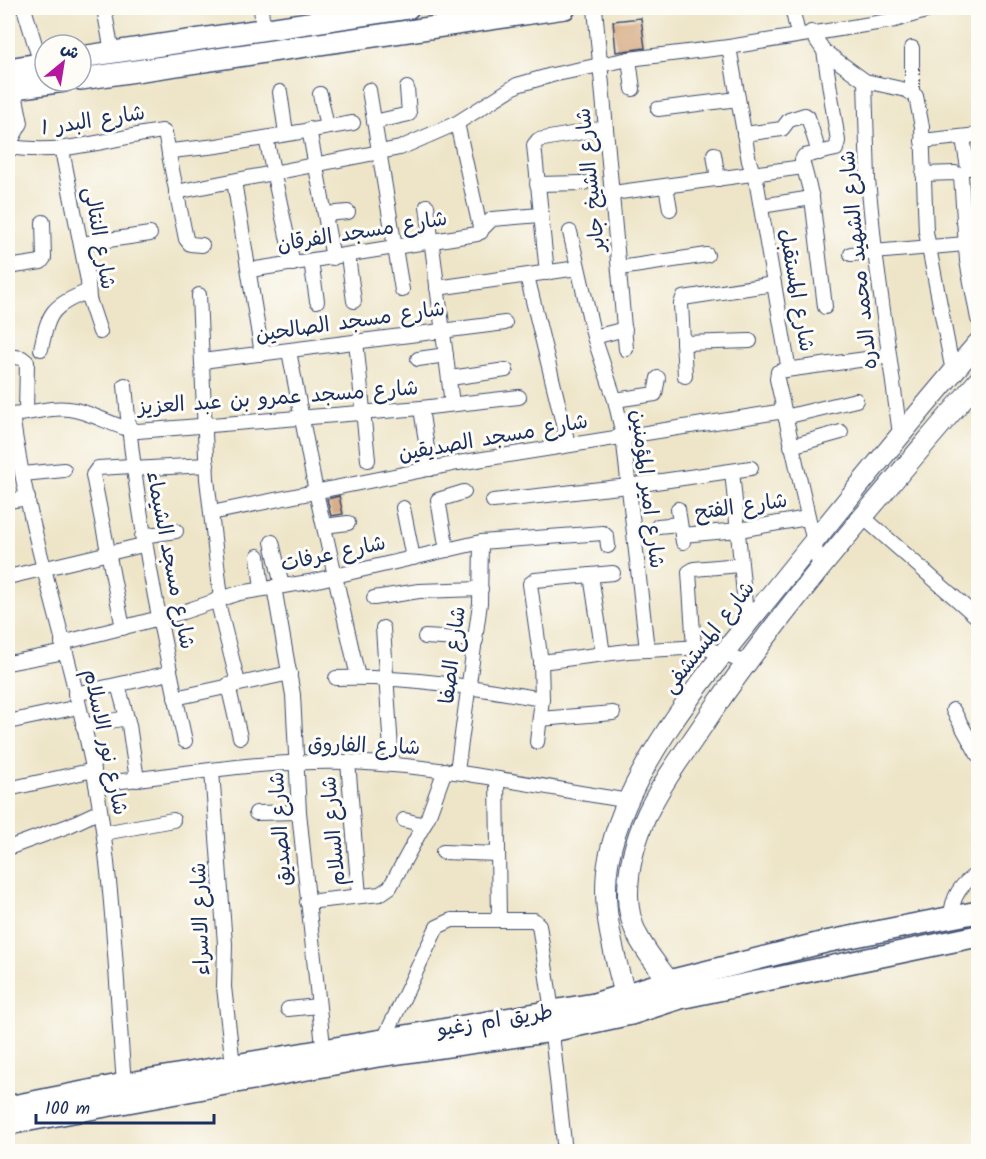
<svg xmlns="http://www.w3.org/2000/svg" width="986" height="1159" viewBox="0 0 986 1159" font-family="Kalam,'Playpen Sans Arabic',sans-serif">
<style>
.building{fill:#d3a47a}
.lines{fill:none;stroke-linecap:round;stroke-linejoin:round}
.street-casing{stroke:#3b4a6e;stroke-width:16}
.secondary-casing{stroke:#3b4a6e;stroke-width:22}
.primary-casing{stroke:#3b4a6e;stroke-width:24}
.street{stroke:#fff;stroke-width:14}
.secondary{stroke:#fff;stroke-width:20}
.primary{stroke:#fff;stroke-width:21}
.labels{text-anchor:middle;stroke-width:6;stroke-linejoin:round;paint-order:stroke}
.street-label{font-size:21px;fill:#1b2f5e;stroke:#fdfcf7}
</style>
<rect width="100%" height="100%" fill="#fdfcf7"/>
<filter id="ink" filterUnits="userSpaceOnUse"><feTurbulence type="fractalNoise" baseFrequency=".0167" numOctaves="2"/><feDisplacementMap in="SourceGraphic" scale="12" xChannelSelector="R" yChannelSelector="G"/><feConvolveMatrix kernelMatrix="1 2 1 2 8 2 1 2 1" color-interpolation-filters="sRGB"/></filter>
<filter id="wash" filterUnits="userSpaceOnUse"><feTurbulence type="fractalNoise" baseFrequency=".008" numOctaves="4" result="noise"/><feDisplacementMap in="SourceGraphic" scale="24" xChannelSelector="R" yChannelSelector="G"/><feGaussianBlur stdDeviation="1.35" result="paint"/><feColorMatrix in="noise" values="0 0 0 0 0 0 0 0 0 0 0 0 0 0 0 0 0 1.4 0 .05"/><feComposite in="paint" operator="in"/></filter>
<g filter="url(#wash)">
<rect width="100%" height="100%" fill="#eee5c8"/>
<g id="blocks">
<g class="building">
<path d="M641 18 645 48 616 52 613 21Z"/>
<path d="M339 496 343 514 331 516 327 499Z"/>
</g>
</g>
</g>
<g filter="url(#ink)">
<use href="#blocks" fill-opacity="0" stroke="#3b4a6e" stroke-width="1.5"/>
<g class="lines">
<g class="street-casing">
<g id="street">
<path d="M24 8 41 64"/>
<path d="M104 8 112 52"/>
<path d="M261 8 263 30"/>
<path d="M595 8 626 349"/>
<path d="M792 8 798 34"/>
<path d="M811 32 824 51 838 141 836 149 804 156 802 160 812 198 825 307"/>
<path d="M729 47 749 161 757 185 788 365 786 370 778 372 777 379 820 569"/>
<path d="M912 48V92"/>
<path d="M824 51 865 81 906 90 916 96 922 127 926 232 953 372"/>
<path d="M629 59 633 89"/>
<path d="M865 81 868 180 875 252 900 434"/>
<path d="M369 90 402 290"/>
<path d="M280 92 286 133"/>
<path d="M320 94 327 127"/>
<path d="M658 109 738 99"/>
<path d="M374 122 409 114 407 88"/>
<path d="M457 123 481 232"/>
<path d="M309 129 333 258"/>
<path d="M744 134 782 129 789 120 805 115 808 117 819 153"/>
<path d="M266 138 293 264"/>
<path d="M963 138 968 168"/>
<path d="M922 141 978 135"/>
<path d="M8 146 21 123 14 88"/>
<path d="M8 147C67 155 105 139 162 131L165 133 169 153"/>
<path d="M62 150 88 281 89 299 100 332"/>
<path d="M714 154 718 179"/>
<path d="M923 174 955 173 961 176 967 261 978 319"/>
<path d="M234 181 262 354"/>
<path d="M537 184 584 183"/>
<path d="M666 186 670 209"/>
<path d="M176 192 400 148 457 123 517 85 552 75 629 59 729 47 895 20 936 8"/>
<path d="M613 193 803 167"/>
<path d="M427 206 452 404"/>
<path d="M761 206 812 198"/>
<path d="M325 214 348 212"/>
<path d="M963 220 978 217"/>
<path d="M570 232 594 337 615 400 623 435 647 650"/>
<path d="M81 244 150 234"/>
<path d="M202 245 190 244 186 239 169 155 171 151 217 146 353 123"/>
<path d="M851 254 965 244"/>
<path d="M348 256 354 301"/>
<path d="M311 261 317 301"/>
<path d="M8 267 41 262 44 258 43 222"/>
<path d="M620 268 707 255"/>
<path d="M250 270 477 234 492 219 540 215"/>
<path d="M547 273 534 145 538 140 605 128"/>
<path d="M527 276 568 444"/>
<path d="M437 288 578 268"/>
<path d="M199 295 207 479 221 598"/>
<path d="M594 337 625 329"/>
<path d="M356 341 368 460"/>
<path d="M683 343 750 341"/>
<path d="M41 349C49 310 52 307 88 291"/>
<path d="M289 351 316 492 358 677"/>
<path d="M8 356 22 358 27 362 26 413"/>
<path d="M418 359 446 355"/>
<path d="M202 361 505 323"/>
<path d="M786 370 888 356"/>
<path d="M685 376 681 304 683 298 774 284"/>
<path d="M450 378 506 370"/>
<path d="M125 385C135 508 159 621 185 741"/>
<path d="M615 400 655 394 658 378"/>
<path d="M421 408 430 469"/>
<path d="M8 415C29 415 48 406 69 409 94 412 114 428 138 431L421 408 519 397"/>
<path d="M12 415C29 537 71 653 94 773 113 875 116 980 124 1084"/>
<path d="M785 417 856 400"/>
<path d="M791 446 841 432"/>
<path d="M132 469 207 465"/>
<path d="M732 471 747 625"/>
<path d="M23 474 64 470"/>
<path d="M8 501 28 498"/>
<path d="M493 501 628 486 751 468"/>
<path d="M403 508 413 558"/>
<path d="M678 509 683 542"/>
<path d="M211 513 458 463 784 411"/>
<path d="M863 517 978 618"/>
<path d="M324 526 348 523"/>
<path d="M658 526 680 524"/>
<path d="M682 535 739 530 807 518"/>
<path d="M142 536 176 531"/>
<path d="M272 542 282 586"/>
<path d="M447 550 438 500 464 492"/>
<path d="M258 556 262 589"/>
<path d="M591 575 603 654"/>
<path d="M8 577 143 545"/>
<path d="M274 587 293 695 299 812 324 1056"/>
<path d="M374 598 419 591 481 589"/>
<path d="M217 599 238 683"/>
<path d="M123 628 93 475 98 468 132 466"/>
<path d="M383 628 392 765"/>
<path d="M425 637 476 640"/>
<path d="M62 643 183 612 239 593 309 582 481 542 603 533 607 537 608 546"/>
<path d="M694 648 689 572 694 569 740 565"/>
<path d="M541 662 628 651 703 647 747 663"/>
<path d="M8 663 65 652"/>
<path d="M336 678C406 676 474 687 542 699"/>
<path d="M118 685 129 725 137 780"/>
<path d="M228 685 240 737"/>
<path d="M75 694 170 673"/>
<path d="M175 698 290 673"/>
<path d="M953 710 978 755"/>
<path d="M540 719 613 713"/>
<path d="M8 722 78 707"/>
<path d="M83 726 127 718"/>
<path d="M537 742 542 699 541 662 530 584 535 580 613 573"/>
<path d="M348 762 359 896"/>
<path d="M212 771 225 944 224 987 233 1065"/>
<path d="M457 771 480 603 481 542"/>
<path d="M497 779 499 919"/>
<path d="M96 784C178 775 267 759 350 762 444 766 536 786 629 801"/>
<path d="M8 789 94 770"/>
<path d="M256 813 299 812"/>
<path d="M404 820 424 825"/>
<path d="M104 833 173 820"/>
<path d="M8 848 68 826 100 811"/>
<path d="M443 852 498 854"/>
<path d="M307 902 380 894 390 887 428 817 445 770"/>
<path d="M951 917C952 896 961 884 978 873"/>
<path d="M288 1009 318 1006"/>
<path d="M551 1025 565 1152"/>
<path d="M384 1039 437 927 452 920H534L539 925 552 1011"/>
</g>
</g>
<g class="secondary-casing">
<g id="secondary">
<path d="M677 993C655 959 627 937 628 893 628 865 636 839 647 814 664 778 691 744 713 710 793 594 888 488 978 381"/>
<path d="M629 1009C616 961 599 909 609 858 628 760 724 654 785 577 849 498 912 419 978 343"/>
</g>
</g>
<g class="primary-casing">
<g id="primary">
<path d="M81 57 408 8"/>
<path d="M8 69 45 63"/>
<path d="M81 79 565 8"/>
<path d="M8 89 64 81"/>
<path d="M8 1107 124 1084 594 1004 669 981 825 942 978 912"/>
<path d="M8 1124 378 1056 552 1031 631 1014 680 998 978 936"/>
</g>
</g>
<use href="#street" class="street"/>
<use href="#secondary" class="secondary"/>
<use href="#primary" class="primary"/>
</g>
</g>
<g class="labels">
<g class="street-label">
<text transform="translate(93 120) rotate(-9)" y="7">شارع البدر 1</text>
<text transform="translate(590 180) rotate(-96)" y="7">شارع الشيخ جابر</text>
<text transform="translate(362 231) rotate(-9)" y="7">شارع مسجد الفرقان</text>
<text transform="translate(100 238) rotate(80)" y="7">شارع النتالى</text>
<text transform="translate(858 260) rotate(-96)" y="7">شارع الشهيد محمد الدره</text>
<text transform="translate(797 290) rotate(80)" y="7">شارع المستقبل</text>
<text transform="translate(350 321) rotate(-8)" y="7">شارع مسجد الصالحين</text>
<text transform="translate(278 397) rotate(-4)" y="7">شارع مسجد عمرو بن عبد العزيز</text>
<text transform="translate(493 437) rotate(-10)" y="7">شارع مسجد الصديقين</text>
<text transform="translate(648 489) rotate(83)" y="7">شارع امير المؤمنين</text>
<text transform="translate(741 506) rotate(-8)" y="7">شارع الفتح</text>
<text transform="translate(333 553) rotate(-12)" y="7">شارع عرفات</text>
<text transform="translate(171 560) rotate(79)" y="7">شارع مسجد الشيماء</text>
<text transform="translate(708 637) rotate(-52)" y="7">شارع المستشفى</text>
<text transform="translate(452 655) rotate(-83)" y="7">شارع الصفا</text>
<text transform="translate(106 742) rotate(78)" y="7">شارع نور الاسلام</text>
<text transform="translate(364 745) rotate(2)" y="7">شارع الفاروق</text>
<text transform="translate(280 829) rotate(-94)" y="7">شارع الصديق</text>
<text transform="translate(333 831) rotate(-95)" y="7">شارع السلام</text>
<text transform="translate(200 919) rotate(-92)" y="7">شارع الاسراء</text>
<text transform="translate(495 1020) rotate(-9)" y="7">طريق ام زغيو</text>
</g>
</g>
<rect width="986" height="1159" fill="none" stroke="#fdfcf7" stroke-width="30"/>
<g transform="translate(63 63) rotate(30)"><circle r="28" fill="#fdfcf7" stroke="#a3aaba" stroke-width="1.5"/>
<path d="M0-4.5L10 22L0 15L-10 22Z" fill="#b5179e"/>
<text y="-9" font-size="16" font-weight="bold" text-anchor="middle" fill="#1b2f5e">ش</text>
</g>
<path d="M36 1114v9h178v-9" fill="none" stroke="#1b2f5e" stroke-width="3"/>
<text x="45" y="1114" font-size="18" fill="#1b2f5e" stroke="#fdfcf7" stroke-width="4.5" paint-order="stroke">100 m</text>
</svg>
